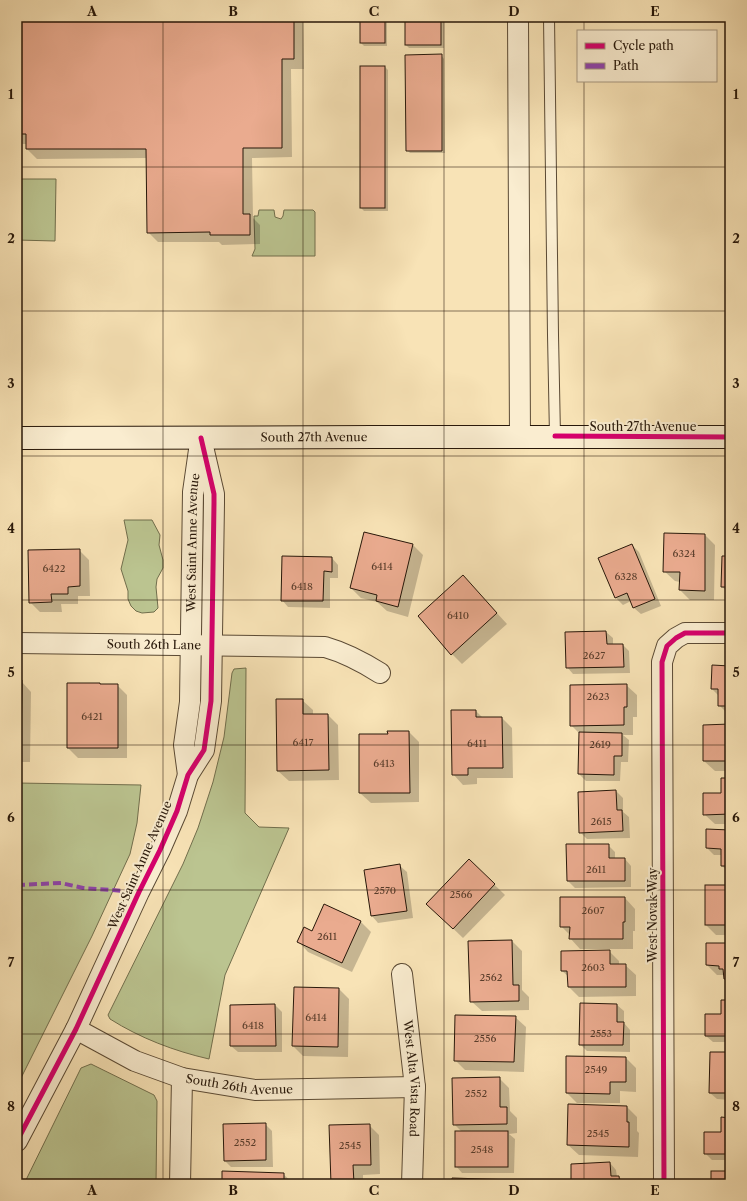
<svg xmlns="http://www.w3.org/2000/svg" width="747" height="1201" viewBox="0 0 747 1201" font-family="'Libre Caslon Text',serif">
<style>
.green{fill:#bbc490;stroke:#716e4c}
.shadow{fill:#0003}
.building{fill:#eaab8f;stroke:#271709}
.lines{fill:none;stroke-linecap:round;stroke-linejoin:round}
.service-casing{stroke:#5b4a34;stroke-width:12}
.minor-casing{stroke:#5b4a34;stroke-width:22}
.secondary-casing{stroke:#271709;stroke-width:24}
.service{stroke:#faedd0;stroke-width:10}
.minor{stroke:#faedd0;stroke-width:20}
.secondary{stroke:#faedd0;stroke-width:22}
.quiet{stroke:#8e44ad;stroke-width:4;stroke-dasharray:8 4;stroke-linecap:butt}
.cycleway-casing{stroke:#faedd0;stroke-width:8}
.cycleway{stroke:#d6006c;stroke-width:5}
.grid{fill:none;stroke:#271709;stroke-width:1;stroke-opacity:0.55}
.labels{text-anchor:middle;stroke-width:4;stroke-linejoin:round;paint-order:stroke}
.number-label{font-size:10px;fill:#583c2a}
.street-label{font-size:12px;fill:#271709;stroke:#faedd0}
.neatline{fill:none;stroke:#271709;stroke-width:1.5}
.grid-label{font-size:13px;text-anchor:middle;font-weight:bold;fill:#271709}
</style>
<rect width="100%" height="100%" fill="#f8e3b6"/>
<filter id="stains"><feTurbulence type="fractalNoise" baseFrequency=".005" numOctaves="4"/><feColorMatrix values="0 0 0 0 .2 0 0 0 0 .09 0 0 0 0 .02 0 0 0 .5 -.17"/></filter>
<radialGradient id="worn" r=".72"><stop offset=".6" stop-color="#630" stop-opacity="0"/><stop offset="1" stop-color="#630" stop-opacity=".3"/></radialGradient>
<g class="green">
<path d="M17 179H56L55 241 17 240Z"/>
<path d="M259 210H274L275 217 281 219 283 216 284 210H313L315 212V256H252L255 249 254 216H258Z"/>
<path d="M124 520H152L160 535 159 545 163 560V568L157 579 156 587 158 608 154 612 142 613 136 611 131 606 128 599V591L121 569 128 540Z"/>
<path d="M246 668 245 813 259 827 289 828 225 975 209 1059C174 1051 140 1038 110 1019L108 1015 183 864 198 828 213 782 224 737 232 673 234 669Z"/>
<path d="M17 783 141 785 137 823 130 854 92 936 17 1086Z"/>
<path d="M91 1064 154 1095 157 1101 156 1184H24L81 1068Z"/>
</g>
<g class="shadow">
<path d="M17 17H303L304 69H291L292 157 252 158 253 218 260 225V244L222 245 219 242H158L148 232 147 158 37 159 27 149V144H17Z"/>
<path d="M361 17H387V46H364L361 43Z"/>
<path d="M406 17H444V48H409L406 45Z"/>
<path d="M441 55 444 59 445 153H410L407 150Z"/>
<path d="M385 67 388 70V211H364L361 208Z"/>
<path d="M365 533 413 545 423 555 408 617 387 611 377 602 361 598 351 588Z"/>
<path d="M705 535 715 545 714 600H690L680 590V582L675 581 664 571Z"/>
<path d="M632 545 639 552 661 606 641 614 634 608 631 601 623 605 616 598 600 559Z"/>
<path d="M79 550 89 560 90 596H78V604H61L62 612H40L30 602Z"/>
<path d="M730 557V593L722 587Z"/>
<path d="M332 558 338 565V578H330V608L288 607 282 600Z"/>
<path d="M473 587 507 624 462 664 452 654Z"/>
<path d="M606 632 613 638V645H623L629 651 630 673 573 674 567 667Z"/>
<path d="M730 667V712H726L719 705V696L712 689Z"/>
<path d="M17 681H21L31 692 30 762H17Z"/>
<path d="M101 685H117L127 695V758H78L68 748Z"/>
<path d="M626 685 637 695V717H633V735H623L629 740 628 762H621L620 781H586L579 774 580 734 571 725Z"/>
<path d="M302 700 313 710V715H328L338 725 339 780 289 781 278 771Z"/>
<path d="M476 711 483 718H502L512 728 513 778H477V784L463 785 453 774Z"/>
<path d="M730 725V771H715L704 761Z"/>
<path d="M409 732 419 742V802L371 803 360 793 389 735Z"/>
<path d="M730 779V824H715L704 814 722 793Z"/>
<path d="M616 791 623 798V812L629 817 630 838 587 839 580 832Z"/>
<path d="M730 831V873L722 866V855H714L707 848Z"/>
<path d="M608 845 615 852V859H625L631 866V887L575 888 568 881Z"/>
<path d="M469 860 505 895 463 938 438 914Z"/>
<path d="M400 866 407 872 413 918 378 923 372 916Z"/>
<path d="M706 886H730V935H716L706 925Z"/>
<path d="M625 898 635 909V931H633V949H580L570 938V935L561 926Z"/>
<path d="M361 922 371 932 352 972 308 952 298 941 312 932Z"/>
<path d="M512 941 522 951V990L529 997V1010L482 1011 471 1001Z"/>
<path d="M730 944V984L725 979V975H717L707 965Z"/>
<path d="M609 951 619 961V965H625L636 975V996L579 997 569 987V977L562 971Z"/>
<path d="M339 989 349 999 348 1057 303 1056 293 1046Z"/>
<path d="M730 1001V1042H713L706 1036 722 1015Z"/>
<path d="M275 1005 282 1012V1052H238L231 1046Z"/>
<path d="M617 1005 624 1011V1023L630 1030V1052L587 1051 580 1044Z"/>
<path d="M515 1017 526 1027 524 1072 465 1070 455 1060Z"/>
<path d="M730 1053V1100L717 1099 710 1093Z"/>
<path d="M626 1058 636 1068V1092L620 1091V1103H577L567 1093Z"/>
<path d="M499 1078 509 1088 510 1111 517 1118V1133L509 1134 515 1139 514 1173H462L456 1166 462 1132 454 1124Z"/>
<path d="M627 1107 637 1117V1131L639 1133 638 1157 579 1155 568 1145Z"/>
<path d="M730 1119V1160H712L705 1153 722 1133Z"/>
<path d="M265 1124 272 1131 273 1167H231L225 1161Z"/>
<path d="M369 1125 379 1135 380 1174 363 1175V1184H332Z"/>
<path d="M610 1163 616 1170 617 1177H619L626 1184H572Z"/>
<path d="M283 1174 294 1184H223Z"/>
</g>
<g class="building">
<path d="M17 17H294V59H282V148H243V214H250V235H210V232L147 233 146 149H26V134H17Z"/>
<rect x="360" y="17" width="25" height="26"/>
<rect x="405" y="17" width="36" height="28"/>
<path d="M442 54V151H406L405 55Z"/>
<rect x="360" y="66" width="25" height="142"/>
<path d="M364 532 413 544 398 607 376 601 377 595 350 588Z"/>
<path d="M664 533 705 534V591L679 590 680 572H663Z"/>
<path d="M632 544 655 599 633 608 627 593 615 598 598 558Z"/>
<path d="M80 549V586L68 587V594H51L52 602 29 603 28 550Z"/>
<path d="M282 556 332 557V572L324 571 323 601H281Z"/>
<path d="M722 556H730V587H721Z"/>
<path d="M463 575 497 613 451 655 418 616Z"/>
<path d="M606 631 607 644H623L624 667 566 668 565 632Z"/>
<path d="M712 665 730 666V706H718V689H711Z"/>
<path d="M17 680H22L21 752H17Z"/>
<path d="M67 683H100V684H118V748H67Z"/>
<path d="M627 684V707H624V725L570 726V685Z"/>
<path d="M276 699H303V714H328L329 770 277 771Z"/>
<path d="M451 710H476V717H502L503 768H468V775H452Z"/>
<path d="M730 724V761H703V725Z"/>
<path d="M387 731H409L410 793H359V734H388Z"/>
<path d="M579 732 622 733V756H614V775L578 774Z"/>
<path d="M721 778H730V814L703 815V793H721Z"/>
<path d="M616 790 617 810H622L623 831 579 833 578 792Z"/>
<path d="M706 829 730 830V866H721V849L706 848Z"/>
<path d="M566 844H609V858H625V881H567Z"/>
<path d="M469 859 495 884 453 929 426 904Z"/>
<path d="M400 864 407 911 371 916 364 870Z"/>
<rect x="705" y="885" width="25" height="40"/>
<path d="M560 897H625V922H623V939H569L570 927H560Z"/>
<path d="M324 904 361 921 342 963 297 942 304 927 312 931Z"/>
<path d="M512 940 513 985H519V1001L470 1002 468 941Z"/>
<path d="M706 943H730V979H724L723 969H719V966L706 965Z"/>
<path d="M610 950V964H626V987H568L567 971H561V951Z"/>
<path d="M294 987 339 988 338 1047 292 1046Z"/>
<path d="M721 1000H730V1036H705V1014H721Z"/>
<path d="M580 1003 617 1004V1022H624L623 1045H579Z"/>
<path d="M275 1004 276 1046H230V1005Z"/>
<path d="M455 1015 516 1016 514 1062 454 1061Z"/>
<path d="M710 1052H730V1093H709Z"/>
<path d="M566 1056 626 1057V1082H610V1094L566 1093Z"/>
<path d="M500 1077V1107H507V1124L453 1125 452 1078Z"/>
<path d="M568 1104 627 1106V1122H629V1147L567 1145Z"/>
<path d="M721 1117 730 1118V1154H704V1132H721Z"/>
<path d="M266 1123V1160L224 1161 223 1124Z"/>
<path d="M370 1124 371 1165H353L354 1183 331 1184 329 1125Z"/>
<rect x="455" y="1131" width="53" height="36"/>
<path d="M610 1162 611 1176H619L620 1184H571V1164Z"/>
<path d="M222 1171 284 1173V1184H222Z"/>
<rect x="711" y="1171" width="19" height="13"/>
<path d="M452 1178 514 1180V1184H452Z"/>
</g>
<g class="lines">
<g class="service-casing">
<path id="service" d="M549 17 553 335 555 436"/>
</g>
<g class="minor-casing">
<g id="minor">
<path d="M518 17 520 436"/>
<path id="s1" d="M17 643 325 647C346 653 361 661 380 673"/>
<path id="s2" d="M188 775 184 745 190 702 193 492 199 450"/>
<path id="s3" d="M402 974 415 1087 412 1184"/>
<path id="s4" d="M76 1029 135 1061 182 1078 255 1090 415 1087"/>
<path d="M17 1141 76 1029 139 892 160 850 177 811 188 775 204 750 211 701 214 503V494L201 438"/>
<path d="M180 1184 182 1078"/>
<path d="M664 1184 662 662 667 646 676 638 685 633H730"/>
</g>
</g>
<g class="secondary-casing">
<g id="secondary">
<path id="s5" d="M17 438C255 438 492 436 730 437"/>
</g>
</g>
<use href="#service" class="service"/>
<use href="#minor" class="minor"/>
<use href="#secondary" class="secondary"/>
<path class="quiet" d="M17 885 61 883 83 888 139 892"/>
<g class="cycleway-casing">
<g id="cycleway">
<path d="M555 436 730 437"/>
<path d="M17 1141 76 1029 139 892 160 850 177 811 188 775 204 750 211 701 214 503V494L201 438"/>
<path d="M664 1184 662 662 667 646 676 638 685 633H730"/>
</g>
</g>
<use href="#cycleway" class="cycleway"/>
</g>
<path class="grid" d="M163 17V1184M303 17V1184M444 17V1184M584 17V31M584 81V1184M17 167H730M17 311H730M17 456H730M17 600H730M17 745H730M17 890H730M17 1034H730"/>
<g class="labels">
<g class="number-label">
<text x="684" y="557">6324</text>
<text x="382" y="570">6414</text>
<text x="54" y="572">6422</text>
<text x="626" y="580">6328</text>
<text x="302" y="590">6418</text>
<text x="458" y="619">6410</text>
<text x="594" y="659">2627</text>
<text x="598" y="700">2623</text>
<text x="92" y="720">6421</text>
<text x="303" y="746">6417</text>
<text x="477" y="747">6411</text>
<text x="600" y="748">2619</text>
<text x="384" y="767">6413</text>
<text x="601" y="825">2615</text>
<text x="596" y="873">2611</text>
<text x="385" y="894">2570</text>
<text x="461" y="898">2566</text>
<text x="593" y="914">2607</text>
<text x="327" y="940">2611</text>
<text x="593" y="971">2603</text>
<text x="491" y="981">2562</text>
<text x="316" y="1021">6414</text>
<text x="253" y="1029">6418</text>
<text x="601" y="1037">2553</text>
<text x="485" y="1042">2556</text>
<text x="596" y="1073">2549</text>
<text x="476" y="1097">2552</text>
<text x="598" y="1137">2545</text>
<text x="245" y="1146">2552</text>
<text x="350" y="1149">2545</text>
<text x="482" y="1153">2548</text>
</g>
<g class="street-label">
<text x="643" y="431">South 27th Avenue</text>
<text dy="4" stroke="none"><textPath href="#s5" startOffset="297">South 27th Avenue</textPath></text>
<text dy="4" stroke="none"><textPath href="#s2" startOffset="233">West Saint Anne Avenue</textPath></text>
<text dy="4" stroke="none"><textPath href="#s1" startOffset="137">South 26th Lane</textPath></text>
<text transform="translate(140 865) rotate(-66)" y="4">West Saint Anne Avenue</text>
<text transform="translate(653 915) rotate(-90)" y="4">West Novak Way</text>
<text dy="4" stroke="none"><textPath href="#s3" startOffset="105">West Alta Vista Road</textPath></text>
<text dy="4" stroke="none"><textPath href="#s4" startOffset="175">South 26th Avenue</textPath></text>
</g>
</g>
<rect width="747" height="1201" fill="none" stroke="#f8e3b6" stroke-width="44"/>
<rect x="577" y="30" width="140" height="52" fill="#faedd0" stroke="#a69780"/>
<rect x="585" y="43" width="20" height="6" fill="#d6006c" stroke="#a69780"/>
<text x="613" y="50" font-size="12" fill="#271709">Cycle path</text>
<rect x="585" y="63" width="20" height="6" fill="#8e44ad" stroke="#a69780"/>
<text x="613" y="70" font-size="12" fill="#271709">Path</text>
<rect x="22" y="22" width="703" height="1157" class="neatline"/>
<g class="grid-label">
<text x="92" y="16">A</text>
<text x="233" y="16">B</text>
<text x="374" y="16">C</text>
<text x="514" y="16">D</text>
<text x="655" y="16">E</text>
<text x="11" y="99">1</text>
<text x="736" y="99">1</text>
<text x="11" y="243">2</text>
<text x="736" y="243">2</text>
<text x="11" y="388">3</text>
<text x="736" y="388">3</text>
<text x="11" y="533">4</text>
<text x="736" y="533">4</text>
<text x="11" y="677">5</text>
<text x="736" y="677">5</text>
<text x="11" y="822">6</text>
<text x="736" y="822">6</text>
<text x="11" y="967">7</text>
<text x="736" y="967">7</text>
<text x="11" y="1111">8</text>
<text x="736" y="1111">8</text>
<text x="92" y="1195">A</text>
<text x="233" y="1195">B</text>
<text x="374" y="1195">C</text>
<text x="514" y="1195">D</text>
<text x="655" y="1195">E</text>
</g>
<rect width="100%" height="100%" filter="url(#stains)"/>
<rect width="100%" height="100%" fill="url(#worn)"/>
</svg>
